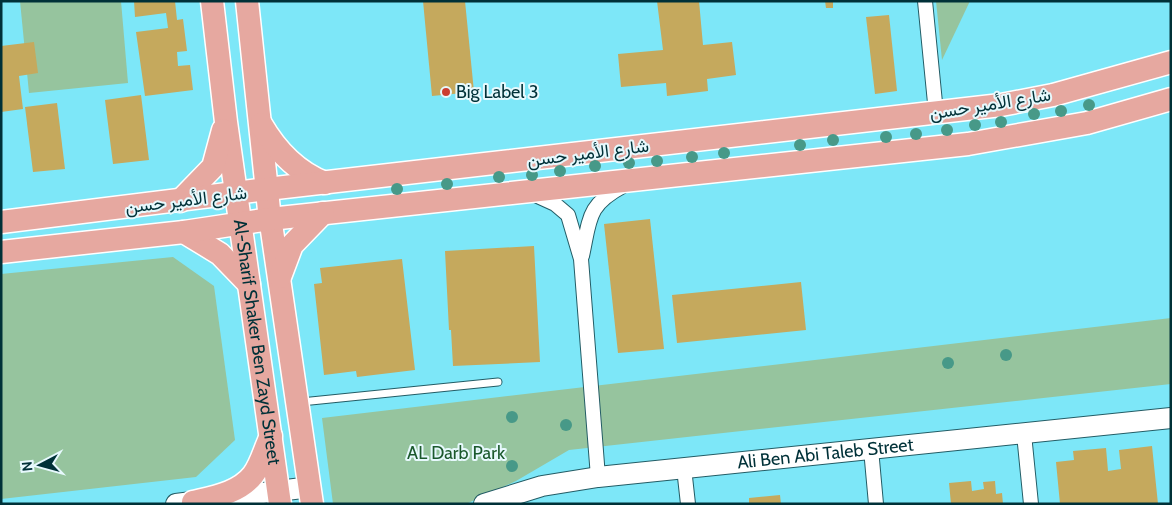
<svg xmlns="http://www.w3.org/2000/svg" width="1172" height="505" viewBox="0 0 1172 505" font-family="Cabin,Vazirmatn,sans-serif">
<style>
.green{fill:#96c49e}
.building{fill:#c5a95d}
.lines{fill:none;stroke-linecap:round;stroke-linejoin:round}
.service-casing{stroke:#235c65;stroke-width:9}
.minor-casing{stroke:#235c65;stroke-width:16}
.secondary-casing{stroke:#235c65;stroke-width:22}
.primary-casing{stroke:#fff;stroke-width:25}
.service{stroke:#fff;stroke-width:7}
.minor{stroke:#fff;stroke-width:14}
.secondary{stroke:#fff;stroke-width:20}
.primary{stroke:#e6a8a0;stroke-width:22}
.tree{fill:#479988}
.poi-dot{fill:#cb3e31;stroke:#e7f9fd;stroke-width:2}
.labels{text-anchor:middle;stroke-width:4;stroke-linejoin:round;paint-order:stroke}
.poi-label{font-size:18px;fill:#003138;stroke:#e7f9fd;text-anchor:start}
.street-label{font-size:18px;fill:#003138;stroke:#e7f9fd}
.park-label{font-size:18px;fill:#1b592c;stroke:#e7f9fd}
</style>
<rect width="100%" height="100%" fill="#7de7f8"/>
<g class="green">
<path d="M20 1H121L128 83 29 93Z"/>
<path d="M936 1H970L942 60Z"/>
<path d="M173 257 214 286 235 440 196 477 1 499V274Z"/>
<path d="M1171 318V384L569 450 516 481 466 504H333L322 418Z"/>
</g>
<g class="building">
<path d="M134 1H175L177 20 183 19 187 51 177 52 178 66 190 65 193 90 145 96 136 32 168 28 166 13 135 17Z"/>
<path d="M423 1H465L474 92 432 96Z"/>
<path d="M657 1H699L703 45 732 42 736 75 707 79 708 91 667 96 666 83 621 87 618 54 663 50Z"/>
<path d="M825 1H833V8H826Z"/>
<path d="M889 15 897 91 875 94 866 17Z"/>
<path d="M34 42 38 73 19 76 23 109 1 112V46Z"/>
<path d="M141 95 149 160 113 164 105 100Z"/>
<path d="M57 103 65 169 33 172 25 107Z"/>
<path d="M650 219 664 349 618 353 604 224Z"/>
<path d="M534 246 540 362 453 366 451 330H449L445 251Z"/>
<path d="M402 259 415 370 357 377 356 371 324 375 314 284 322 283 320 268Z"/>
<path d="M801 282 806 330 677 343 672 295Z"/>
<path d="M1152 446 1158 504H1060L1056 462 1074 460 1073 451 1106 448 1108 471 1121 469 1119 450Z"/>
<path d="M971 481 972 491 984 489 983 482 995 481 996 494 1002 493 1003 504H951L949 483Z"/>
<path d="M780 495 781 504H749V498Z"/>
</g>
<g class="lines">
<g class="service-casing">
<path id="service" d="M301 402 498 382"/>
</g>
<g class="minor-casing">
<g id="minor">
<path d="M925 1 936 113"/>
<path d="M533 194 555 204 568 215 581 259 598 477"/>
<path d="M582 256C590 219 587 205 623 186"/>
<path d="M1024 434 1031 504"/>
<path d="M871 449 876 504"/>
<path d="M684 468 688 504"/>
</g>
</g>
<g class="secondary-casing">
<g id="secondary">
<path d="M176 504 310 487"/>
<path id="s1" d="M484 504 542 486 598 477 1171 418"/>
</g>
</g>
<g class="primary-casing">
<g id="primary">
<path id="s2" d="M212 1 226 122 280 504"/>
<path d="M247 1 269 210 312 504"/>
<path d="M261 124C276 150 297 172 325 183"/>
<path d="M180 201 213 167 223 130"/>
<path d="M1 222 267 189 1001 105 1053 95 1171 62"/>
<path d="M184 232 220 254 249 284"/>
<path d="M1 252 184 232 270 219 968 144 1087 123 1171 99"/>
<path d="M280 277 292 245 323 213"/>
<path d="M193 502C214 497 239 493 253 475 261 465 265 448 271 436"/>
</g>
</g>
<use href="#service" class="service"/>
<use href="#minor" class="minor"/>
<use href="#secondary" class="secondary"/>
<use href="#primary" class="primary"/>
</g>
<g class="tree">
<circle cx="1089" cy="105" r="6"/>
<circle cx="1061" cy="111" r="6"/>
<circle cx="1034" cy="114" r="6"/>
<circle cx="1001" cy="122" r="6"/>
<circle cx="975" cy="125" r="6"/>
<circle cx="947" cy="130" r="6"/>
<circle cx="916" cy="134" r="6"/>
<circle cx="886" cy="137" r="6"/>
<circle cx="833" cy="140" r="6"/>
<circle cx="800" cy="145" r="6"/>
<circle cx="724" cy="153" r="6"/>
<circle cx="692" cy="157" r="6"/>
<circle cx="657" cy="161" r="6"/>
<circle cx="629" cy="163" r="6"/>
<circle cx="595" cy="166" r="6"/>
<circle cx="560" cy="171" r="6"/>
<circle cx="532" cy="175" r="6"/>
<circle cx="499" cy="177" r="6"/>
<circle cx="447" cy="184" r="6"/>
<circle cx="397" cy="189" r="6"/>
<circle cx="1006" cy="355" r="6"/>
<circle cx="948" cy="363" r="6"/>
<circle cx="512" cy="417" r="6"/>
<circle cx="566" cy="425" r="6"/>
<circle cx="512" cy="466" r="6"/>
</g>
<circle class="poi-dot" cx="446" cy="92" r="5"/>
<g class="labels">
<g class="poi-label">
<text x="456" y="98">Big Label 3</text>
</g>
<g class="street-label">
<text transform="translate(990 104) rotate(-9)" y="6">شارع الأمير حسن</text>
<text transform="translate(588 153) rotate(-7)" y="6">شارع الأمير حسن</text>
<text transform="translate(186 200) rotate(-7)" y="6">شارع الأمير حسن</text>
<text dy="6" stroke="none"><textPath href="#s2" startOffset="344">Al-Sharif Shaker Ben Zayd Street</textPath></text>
<text dy="6" stroke="none"><textPath href="#s1" startOffset="346">Ali Ben Abi Taleb Street</textPath></text>
</g>
<g class="park-label">
<text x="456" y="459">AL Darb Park</text>
</g>
</g>
<rect width="1172" height="505" fill="none" stroke="#003138" stroke-width="5"/>
<g transform="translate(40 465) rotate(264)" stroke="#e7f9fd" stroke-width="4" paint-order="stroke">
<path d="M0-4L9 19L0 12L-9 19Z" fill="#003138"/>
<text y="-8" font-size="14" font-weight="bold" text-anchor="middle" fill="#003138">N</text>
</g>
</svg>
